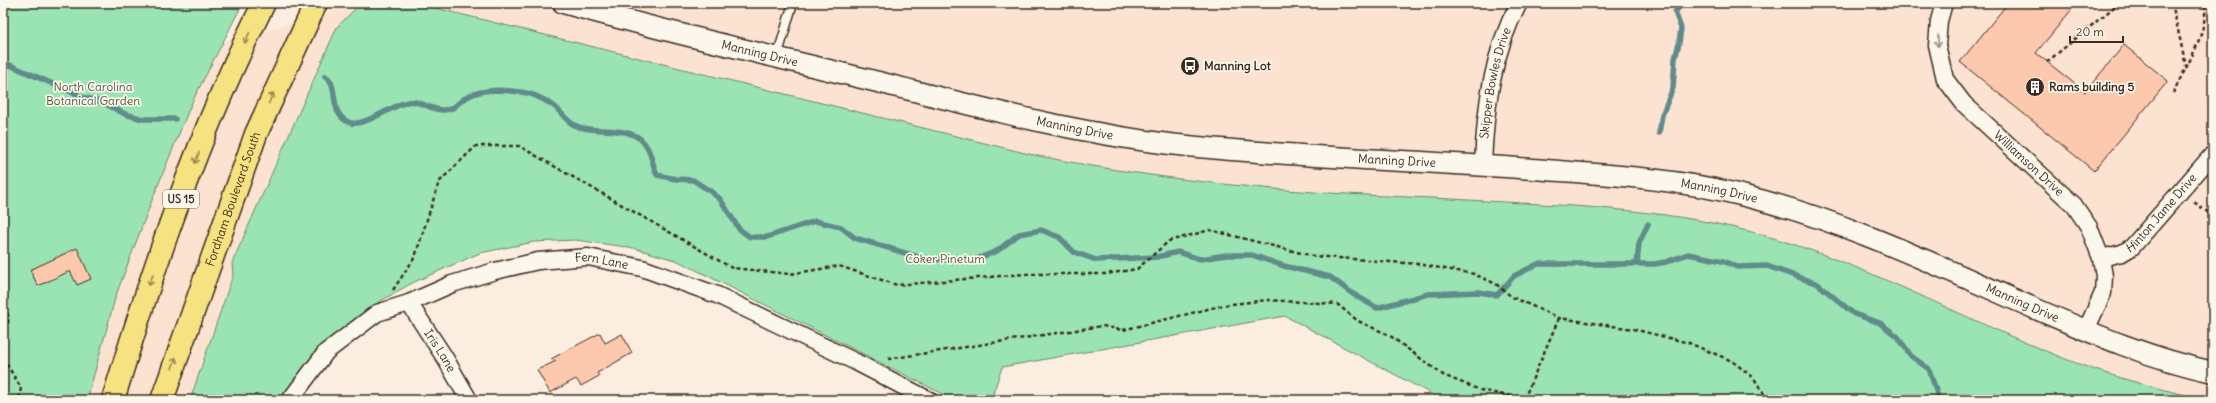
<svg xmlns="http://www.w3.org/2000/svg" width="2216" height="403" viewBox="0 0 2216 403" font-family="Delius,sans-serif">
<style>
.built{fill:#fce3d1}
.green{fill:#9ae4b3;stroke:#6a8768}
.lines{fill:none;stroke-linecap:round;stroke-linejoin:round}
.stream{stroke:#618b8b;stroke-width:5.5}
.building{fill:#fdc9ae;stroke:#3b2a1e}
.service-casing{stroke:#3b2a1e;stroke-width:11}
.minor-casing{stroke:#3b2a1e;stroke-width:19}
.tertiary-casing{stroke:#3b2a1e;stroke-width:23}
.trunk-casing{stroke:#3b2a1e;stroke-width:25}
.path{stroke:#3b2a1e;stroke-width:2.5;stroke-dasharray:4 3;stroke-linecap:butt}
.service{stroke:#fbf7ec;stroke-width:8}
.minor{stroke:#fbf7ec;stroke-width:16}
.tertiary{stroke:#fbf7ec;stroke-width:20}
.trunk{stroke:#f7e281;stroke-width:22}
.oneway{stroke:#998650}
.oneway2{stroke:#9b9085}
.labels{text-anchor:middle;stroke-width:3.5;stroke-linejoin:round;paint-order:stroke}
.shield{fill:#fbf7ec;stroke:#75685c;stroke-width:1}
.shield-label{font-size:11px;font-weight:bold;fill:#3b2a1e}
.street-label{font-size:12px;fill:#3b2a1e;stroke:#fbf7ec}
.poi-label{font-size:12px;font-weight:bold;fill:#3b2a1e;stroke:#fbf7ec;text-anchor:start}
.park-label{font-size:12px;fill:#535843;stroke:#fbf7ec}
</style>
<rect width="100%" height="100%" fill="#fbeee0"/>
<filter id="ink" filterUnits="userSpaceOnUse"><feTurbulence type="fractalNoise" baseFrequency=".025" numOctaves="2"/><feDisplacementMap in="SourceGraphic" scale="8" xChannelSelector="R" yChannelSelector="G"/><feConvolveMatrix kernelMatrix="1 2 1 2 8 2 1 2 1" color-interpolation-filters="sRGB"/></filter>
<g filter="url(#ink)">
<path class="built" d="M3 3 210 45 334 11 339 3H2213V400H1450L1437 397 1285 316 1002 367 991 400H955L678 261 634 248 575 240 534 242 480 253 397 291 359 317 287 400H3Z"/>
<g class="green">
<path d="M3 3H243L192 102 154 195 116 295 87 400H3Z"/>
<path d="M366 3H415L1029 154C1107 170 1185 181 1264 188 1327 194 1390 196 1452 199 1545 205 1640 206 1731 227 1853 254 1961 320 2076 363 2118 379 2162 389 2205 400H1450L1437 397 1285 316 1002 367 991 400H955L678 261 634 248 575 240 534 242 480 253 414 282 377 303 359 317 287 400H190L233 275 232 263 337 27 356 8Z"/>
</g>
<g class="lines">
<g class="stream">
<path d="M3 62 85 98 102 102 125 114 143 119H175"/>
<path d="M325 76C341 84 326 115 351 123 364 126 391 107 404 103 418 97 430 111 444 110 456 110 458 101 467 97 483 88 503 90 521 92 531 93 545 100 554 106 562 113 568 124 579 127 599 134 637 123 648 149 652 157 653 166 657 175L676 179 693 180 710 191 720 199 739 229 750 237H767L815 221 841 227 855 238 925 259 974 260 997 251 1019 234 1041 230 1059 237 1074 252 1096 260 1157 257 1178 252 1200 259 1227 255H1252L1284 266 1330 277 1353 294 1377 308 1428 294 1479 292 1497 295 1514 276 1538 264H1654L1666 262 1688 254 1723 261 1737 267 1767 266 1818 284 1854 314 1880 323 1898 337 1911 356 1929 369 1939 400"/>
<path d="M1659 133 1662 115 1673 88 1675 59 1679 43 1681 28 1675 12 1683 3"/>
<path d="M1637 264 1639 243 1648 224"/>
</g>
</g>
<g class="building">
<path d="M2008 3H2077L2036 53 2085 92 2124 45 2168 81 2094 171 1960 62Z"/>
<path d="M77 248 91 279 77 285 70 271 38 286 30 270Z"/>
<path d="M600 333 605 343 622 334 632 353 597 373 599 376 581 386 576 379 550 393 537 370 556 361 551 359Z"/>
</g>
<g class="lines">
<g class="service-casing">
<path id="service" d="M777 57 793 3"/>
</g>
<g class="minor-casing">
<g id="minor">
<path id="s1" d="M1944 3 1939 21 1937 45 1945 79 1964 104 2074 205 2089 227 2101 258 2104 276 2103 293 2086 330"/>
<path id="s2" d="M1483 165C1485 110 1492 53 1519 3"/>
<path id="s3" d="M2101 258 2122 253 2132 247 2213 154"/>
<path id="s4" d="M409 303 445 358 469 400"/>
<path id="s5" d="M290 400 326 352 377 313 409 303 452 284 495 271 538 261 588 257 642 268 717 295 856 362 929 400"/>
</g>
</g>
<g class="tertiary-casing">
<g id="tertiary">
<path id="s6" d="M563 3C665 32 768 55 870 80 975 106 1080 135 1188 146 1307 158 1427 161 1546 170 1612 175 1678 179 1741 195 1844 220 1940 267 2036 309 2096 335 2149 358 2213 372"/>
</g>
</g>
<g class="trunk-casing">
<g id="trunk">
<path d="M113 400C154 265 200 129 264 3"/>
<path id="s7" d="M162 400 256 134 316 3"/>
</g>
</g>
<g class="path">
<path d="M2172 3 2186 66"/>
<path d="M2047 62 2119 3"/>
<path d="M2173 93C2186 66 2208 34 2205 3"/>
<path d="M2194 202 2213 216"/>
<path d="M393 290 415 257 439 182 476 146H519L732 268 790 274 839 266 897 285 1024 274H1106L1137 269 1169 241 1210 230 1313 256 1418 264 1474 274 1496 284 1512 297 1559 318 1633 329 1689 343 1732 361 1753 377 1768 400"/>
<path d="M3 307C12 316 8 325 3 335"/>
<path d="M3 358 21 388 19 400"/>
<path d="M888 359 1102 326 1123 330 1224 305 1267 300 1337 304 1358 321 1389 335 1443 375 1480 390 1528 400"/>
<path d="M1524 399 1559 318"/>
</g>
<use href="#service" class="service"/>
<use href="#minor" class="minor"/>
<use href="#tertiary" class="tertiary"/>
<use href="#trunk" class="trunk"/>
</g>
<defs><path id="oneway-shaft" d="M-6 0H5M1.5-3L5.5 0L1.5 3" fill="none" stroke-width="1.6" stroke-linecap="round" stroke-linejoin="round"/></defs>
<g class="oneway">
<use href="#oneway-shaft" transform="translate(247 38) rotate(114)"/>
<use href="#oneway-shaft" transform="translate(271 98) rotate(-67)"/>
<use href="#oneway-shaft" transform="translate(197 158) rotate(111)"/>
<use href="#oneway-shaft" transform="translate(151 280) rotate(110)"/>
<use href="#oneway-shaft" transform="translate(174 363) rotate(-71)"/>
</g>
<use class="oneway2" href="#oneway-shaft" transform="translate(1938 41) rotate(90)"/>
</g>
<defs>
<g id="bus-disc" transform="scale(1)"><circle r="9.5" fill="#3b2a1e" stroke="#fbf7ec"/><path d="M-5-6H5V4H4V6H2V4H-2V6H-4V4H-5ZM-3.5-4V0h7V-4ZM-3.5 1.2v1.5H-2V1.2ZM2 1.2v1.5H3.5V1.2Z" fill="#fff"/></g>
<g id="building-disc" transform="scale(1)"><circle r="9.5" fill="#3b2a1e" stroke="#fbf7ec"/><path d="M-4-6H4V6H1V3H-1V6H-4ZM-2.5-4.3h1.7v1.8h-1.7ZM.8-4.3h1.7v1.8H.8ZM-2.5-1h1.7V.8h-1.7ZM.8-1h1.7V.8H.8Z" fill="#fff"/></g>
</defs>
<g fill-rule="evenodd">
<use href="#bus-disc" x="1190" y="66"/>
<use href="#building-disc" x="2035" y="87"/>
</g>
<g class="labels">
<rect class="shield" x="163" y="190" width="36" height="18" rx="3"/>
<g class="shield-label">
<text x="181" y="203">US 15</text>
</g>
<g class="street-label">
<text dy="4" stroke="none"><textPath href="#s6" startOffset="203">Manning Drive</textPath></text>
<text dy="4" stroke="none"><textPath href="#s2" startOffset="83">Skipper Bowles Drive</textPath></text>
<text dy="4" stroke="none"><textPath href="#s6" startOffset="527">Manning Drive</textPath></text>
<text dy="4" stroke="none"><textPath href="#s6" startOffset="851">Manning Drive</textPath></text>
<text dy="4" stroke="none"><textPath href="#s1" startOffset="197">Williamson Drive</textPath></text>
<text dy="4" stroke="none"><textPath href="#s6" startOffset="1175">Manning Drive</textPath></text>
<text dy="4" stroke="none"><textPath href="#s7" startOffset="213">Fordham Boulevard South</textPath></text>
<text dy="4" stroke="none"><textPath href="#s3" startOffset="78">Hinton Jame Drive</textPath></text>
<text dy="4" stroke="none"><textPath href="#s5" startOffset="358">Fern Lane</textPath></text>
<text dy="4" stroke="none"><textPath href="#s6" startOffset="1499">Manning Drive</textPath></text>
<text dy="4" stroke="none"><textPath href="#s4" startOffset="57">Iris Lane</textPath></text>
</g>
<g class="poi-label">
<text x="1204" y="70">Manning Lot</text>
<text x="2049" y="91">Rams building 5</text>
</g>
<g class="park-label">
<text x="93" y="91">North Carolina<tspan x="93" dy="14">Botanical Garden</tspan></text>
<text x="945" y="263">Coker Pinetum</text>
</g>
</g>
<rect width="2216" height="403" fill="none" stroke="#fbf7ec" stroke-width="16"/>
<rect x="8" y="8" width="2200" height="387" fill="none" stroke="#3b2a1e" stroke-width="1.5" filter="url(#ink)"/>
<path d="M2070 36v6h53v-6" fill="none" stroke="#3b2a1e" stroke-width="2"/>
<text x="2076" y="36" font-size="12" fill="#3b2a1e" stroke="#fbf7ec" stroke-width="3" paint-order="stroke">20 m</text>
</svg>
